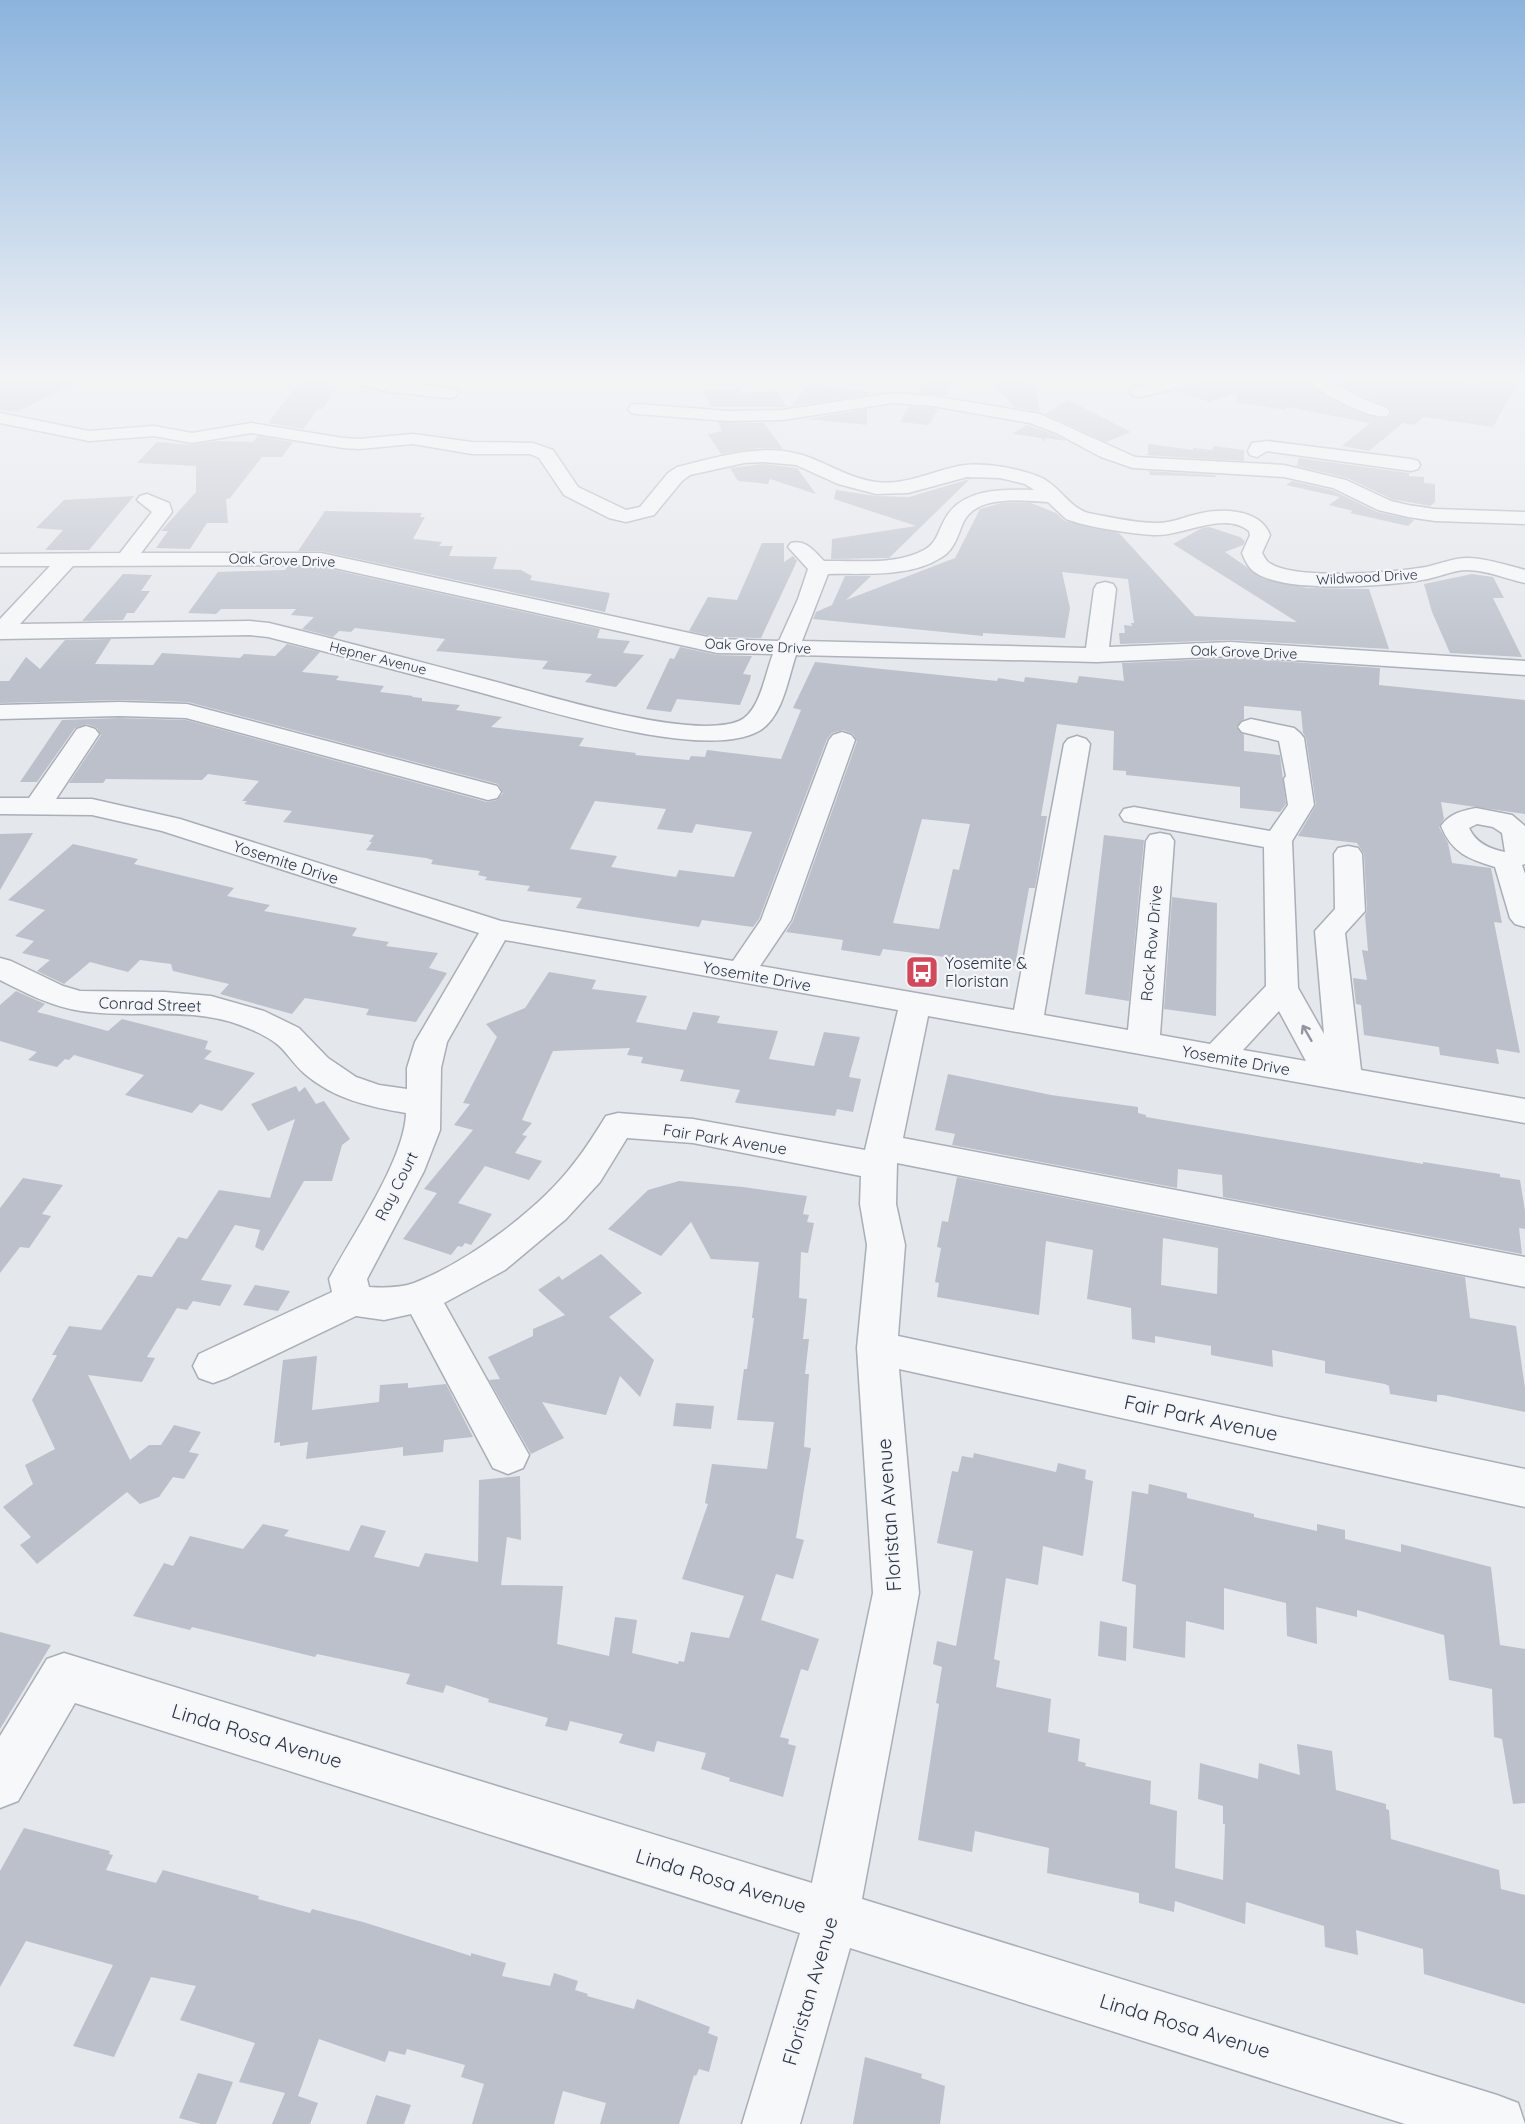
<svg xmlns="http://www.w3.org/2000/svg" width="1525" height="2124" viewBox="0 0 1525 2124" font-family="Quicksand,sans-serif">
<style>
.building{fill:#bbc0ca;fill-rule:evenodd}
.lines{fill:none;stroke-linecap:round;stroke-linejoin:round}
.minor-casing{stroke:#a9aeb7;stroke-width:3}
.minor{fill:#f7f8fa;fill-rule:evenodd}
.oneway{stroke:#9196a0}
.labels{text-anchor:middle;stroke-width:4.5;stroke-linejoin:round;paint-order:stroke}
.far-street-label{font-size:14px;fill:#2b3445;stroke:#f4f6f9}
.street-label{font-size:16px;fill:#2b3445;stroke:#f4f6f9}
.poi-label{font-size:16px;fill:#2b3445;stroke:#f4f6f9;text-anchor:start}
.near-street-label{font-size:20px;fill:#2b3445;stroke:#f4f6f9}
</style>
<rect width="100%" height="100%" fill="#e4e7ec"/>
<g class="building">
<path d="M0 378H85L17 412 0 410Z"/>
<path d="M926 378H955L945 396 918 393Z"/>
<path d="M988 378H1025L1034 383 1040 412 1014 407Z"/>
<path d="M1208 378H1304L1331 399 1356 411 1379 418 1389 417 1392 412 1389 407 1361 396 1331 378H1437L1475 382 1478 378H1520L1493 427 1424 417 1414 425 1403 423 1369 451 1342 446 1370 423 1287 407 1285 410 1236 402 1237 392 1210 402 1175 391 1204 384Z"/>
<path d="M302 379H332L326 388H336L322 409H318L303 429 268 423Z"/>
<path d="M808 385 868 391V395L792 406Z"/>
<path d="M739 389 740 393 778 391 786 407H711L703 391Z"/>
<path d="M1068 400 1131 432 1106 442 1045 414Z"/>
<path d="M909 406 933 408 938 409 929 425 900 422Z"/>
<path d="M867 409V425L806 419Z"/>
<path d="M718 422 764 423 783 449 759 448 721 454 708 434 722 431Z"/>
<path d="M1027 425 1055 435 1066 441 1045 438V442L1041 438 1012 434Z"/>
<path d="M258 436 293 442 282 457H262L230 498 226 499 228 523H207L190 549 156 548 168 531H161L196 492V466L137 463 157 442 192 445 217 441 253 442Z"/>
<path d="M1148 444 1193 450V448L1212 450 1214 446 1244 450V461L1144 455 1148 454Z"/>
<path d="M1299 458 1409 473V476L1424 477V483L1435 484V502L1430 506 1392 499 1347 478 1297 466Z"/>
<path d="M763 464 797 468 816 494 770 479 768 484 738 481 730 468Z"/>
<path d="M1149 471 1215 475 1216 477 1150 475Z"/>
<path d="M970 479 889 558 831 559 832 539 916 526 834 499 836 490 876 496 909 497Z"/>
<path d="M1292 481 1332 490 1377 512 1414 520 1408 526 1350 513 1353 511 1329 505 1340 497 1286 485Z"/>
<path d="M134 496 89 550H45L63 530 36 528 64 500Z"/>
<path d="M1001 503H1031L1056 513 1065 521 1119 533 1195 616 1297 622 1173 544 1202 528 1209 527 1240 537 1245 541 1243 545 1225 552 1264 579 1307 588 1369 589 1389 649 1231 640 1120 644 1119 633H1125L1124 625 1132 626 1131 623H1134L1128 579 1062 572 1070 608 1065 638 983 633V636L813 619 816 612 832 605 845 576H871L846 600 955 558 980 509Z"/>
<path d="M325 511 422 513 420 517H425L413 539 442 542 439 546H453L449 556 497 557 493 569 521 570 532 576 530 580 610 593 605 612 321 551H298Z"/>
<path d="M762 543H784V562L793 556 797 561 761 638 717 637 689 631 708 597 737 600Z"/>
<path d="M287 567H321L600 629 597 638 630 641 623 653 644 655 616 687 585 682 592 674 542 669 548 661 436 651 445 639 355 628 351 632 339 631 333 637 302 629 314 617 291 615 296 609H221L216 614 188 613 218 572 285 570Z"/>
<path d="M123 574 152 575 141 591H150L134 613H127L123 620 82 621Z"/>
<path d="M1472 574 1493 577 1504 598H1493L1522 657 1450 653 1432 612 1424 584Z"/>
<path d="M111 639 95 664 153 665 162 653 240 658 244 654 275 656 287 644 320 652 302 672 339 676 336 680 384 686 380 692 413 696 412 697 422 698V701L460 705 456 710 502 717 491 727 584 738 579 746 636 753 635 755 689 760 691 756 705 757 707 750 781 759 801 710 793 708 815 662 997 681 998 678 1024 682 1025 677 1077 683 1079 676 1124 681 1122 663 1231 658 1380 668 1379 685 1525 700V814L1441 802 1444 819 1439 827 1448 843 1452 863 1491 868 1502 923 1494 922 1520 1053 1496 1049 1499 1064 1440 1055 1439 1047 1364 1035 1361 1005 1356 1004 1353 978 1367 980 1362 950 1368 951 1365 915 1367 911 1364 854 1357 843 1298 836 1316 805 1306 738 1303 733 1301 711 1244 706V719L1236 727 1244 735V751L1280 755 1286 804 1280 812 1240 808V787L1126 775V771L1113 770 1114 731 1057 724 1041 816H1047L1038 871 1035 888H1029L1015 966 883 949 880 956 841 950 843 940 786 932 793 921 857 741 853 734 843 730 832 733 827 739 759 919 753 927 702 920 699 927 576 908 582 898 527 891 530 886 485 880 487 877 478 875 480 871 431 864 433 860 426 858 366 850 372 842H369L374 835 283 822 292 811 244 804 247 801H242L259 781 208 774 202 780 106 779 103 783H69L101 735 97 728 87 724 75 728 37 782H20L62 720 119 718 186 720 487 802 497 800 503 793 498 784 188 702 119 700 0 703V681H9L26 657 40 669 65 640ZM595 801 666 809 657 829 692 833 696 824 752 832 734 877 679 870 676 877 611 867 617 856 570 849ZM922 819 970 824 959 870 953 869 939 929 893 923Z"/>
<path d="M680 647 717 655 752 656 743 674 751 675 750 680 740 705 677 699 671 712 646 709 670 658 674 659Z"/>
<path d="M33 833 0 890V834Z"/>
<path d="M1104 835 1144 840 1129 1001 1085 994Z"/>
<path d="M73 844 138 859 134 864 234 888 227 896 270 905 264 911 357 928 352 936 389 942 386 946 438 953 429 968 447 973 416 1022 366 1015 369 1009 305 998 292 1014 220 994 229 984 173 971 171 964 140 960 128 972 90 962 64 984 37 971 50 960 22 953 34 941 15 936 45 910 8 900Z"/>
<path d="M1172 897 1217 903 1216 1016 1164 1009Z"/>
<path d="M549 972 596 980 592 989 647 996 636 1022 686 1030 693 1012 720 1016 717 1023 778 1031 769 1059 814 1066 824 1032 860 1037 849 1077 861 1079 853 1112 837 1109 835 1116 737 1103 735 1102 740 1090 680 1081 684 1070 641 1063 643 1057 627 1055 630 1048 553 1051 522 1120 532 1123 522 1135 527 1136 515 1153 542 1161 529 1180 485 1166 458 1203 492 1214 471 1245 465 1243 462 1247 458 1246 451 1255 403 1239 437 1193 424 1189 473 1130 454 1125 470 1104 463 1103 497 1037 486 1024 525 1008Z"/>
<path d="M16 991 45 1004 37 1012 49 1015 108 1031 122 1019 208 1041 205 1049 212 1051 204 1059 255 1073 222 1111 200 1104 192 1113 125 1095 144 1075 74 1055 69 1060 65 1059 57 1067 28 1060 37 1052 0 1041V1005Z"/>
<path d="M948 1074 1051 1095 1138 1107V1113L1146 1115V1117L1423 1164V1162L1500 1174V1177L1520 1180 1525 1211V1229L1519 1228 1522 1254 1223 1197 1222 1175 1178 1169 1177 1188 952 1145 955 1134 935 1130Z"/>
<path d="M296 1086 299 1092 305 1087 316 1104 324 1101 350 1139 342 1145 332 1181H304L263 1251 255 1247 260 1230 235 1225 201 1280 232 1285 220 1306 193 1301 187 1310 177 1308 147 1357 155 1358 142 1382 88 1375 130 1460 149 1445H161L174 1425 201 1432 189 1452 199 1454 184 1479 173 1477 159 1497 140 1504 127 1492 37 1564 20 1545 31 1537 3 1507 33 1484 25 1465 55 1449 32 1400 57 1355H52L69 1326 101 1330 138 1275 152 1277 178 1237 187 1239 219 1190 270 1198 295 1119 268 1131 251 1104Z"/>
<path d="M957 1177 1465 1277 1470 1318 1516 1326 1525 1388V1412L1443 1395H1437V1402L1390 1394 1389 1386 1385 1384 1325 1373V1361L1272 1350 1273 1367 1211 1355V1346L1155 1336V1343L1132 1339 1131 1308 1087 1299 1093 1250 1046 1241 1039 1315 937 1297 939 1283 935 1282 941 1248 937 1247 942 1221 948 1222ZM1163 1238 1218 1248 1217 1294 1161 1285Z"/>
<path d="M23 1178 63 1185 42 1214 51 1216 29 1248 20 1247 0 1273V1208Z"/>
<path d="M679 1181 743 1187 807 1196 803 1214 809 1215 807 1222 814 1223 808 1253 801 1252 799 1298 807 1299 803 1339H809L805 1374H809L804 1447 811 1448 796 1538 804 1540 793 1579 776 1574 761 1620 819 1639 808 1671 801 1669 780 1737 789 1739 788 1744 796 1746 783 1797 729 1781 730 1778 701 1769 706 1753 657 1741 654 1752 619 1743 623 1734 570 1721 567 1731 545 1726 548 1718 488 1702 489 1699 446 1685 443 1693 406 1684 410 1674 317 1654 315 1657 192 1627 190 1630 133 1616 164 1563 173 1566 190 1536 243 1549 263 1524 289 1530 284 1536 349 1551 361 1525 386 1531 374 1557 419 1567 425 1553 478 1562 479 1480 520 1476 521 1540 507 1537 501 1585 563 1586 557 1644 609 1656 615 1617 637 1620 632 1653 678 1664 679 1661 684 1662 691 1632 729 1638 744 1596 682 1579 708 1504 705 1503 712 1464 767 1469 774 1422 737 1420 744 1369H747L754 1318H752L759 1262 711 1259 691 1222 661 1256 608 1229 648 1190Z"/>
<path d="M601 1254 642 1293 609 1317 654 1360 640 1397 620 1376 606 1415 542 1402 564 1438 531 1454 489 1380 500 1379 488 1357 533 1336V1329L565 1315 538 1290 559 1276 562 1280Z"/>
<path d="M255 1285 290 1291 278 1311 243 1305Z"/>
<path d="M317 1356 312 1410 379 1402 380 1385 408 1383V1388L446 1384 473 1437 444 1440 443 1452 403 1456V1447L306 1459 308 1442 280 1446V1442L274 1443 283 1360Z"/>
<path d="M676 1403 714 1406 711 1429 673 1426Z"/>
<path d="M974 1453 1056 1472 1058 1463 1086 1470 1085 1479 1093 1481 1083 1556 1043 1546 1038 1585 1006 1578 994 1659 1000 1661 996 1687 1051 1699 1048 1732 1080 1739 1078 1761 1086 1763 1085 1766 1151 1781 1150 1804 1177 1811 1175 1868 1223 1880 1225 1824H1223V1806L1198 1799 1200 1763 1258 1779 1259 1763 1300 1775 1297 1744 1332 1751 1336 1790 1386 1804V1809L1389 1810 1391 1839 1499 1870 1501 1889 1525 1895V2004L1424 1974 1423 1949 1356 1930 1358 1955 1325 1947 1324 1926 1246 1902 1245 1924 1175 1901 1174 1912 1139 1903V1893L1047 1873 1049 1848 975 1831 972 1852 918 1840 939 1704 936 1703 942 1667 933 1664 937 1641 956 1646 973 1551 937 1543 952 1471 958 1472 962 1456 973 1458Z"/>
<path d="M1149 1484 1187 1493V1498L1254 1514V1517L1317 1531V1524L1345 1530V1539L1401 1552V1544L1491 1567 1500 1645 1525 1649V1803L1513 1804 1502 1739 1494 1737 1492 1689 1449 1680 1444 1635 1357 1610V1617L1316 1607 1317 1644 1287 1636 1286 1603 1224 1588V1630L1186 1621 1185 1658 1133 1648 1136 1585 1122 1581 1132 1491 1148 1494Z"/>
<path d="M1100 1621 1127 1627 1126 1661 1098 1656Z"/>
<path d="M0 1632 51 1645 0 1729Z"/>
<path d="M24 1828 110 1851 109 1854 113 1855 106 1870 156 1883 163 1870 259 1896 258 1899 310 1913 312 1909 363 1922 471 1956V1953L506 1963 502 1976 550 1986 554 1973 578 1981 575 1990 588 1994 587 1996 634 2009 637 1999 710 2027 708 2033 718 2037 709 2072 699 2069 696 2076 694 2075 679 2124H600L606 2103 563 2091 554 2124H472L484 2084 461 2077 465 2065 407 2049 405 2055 389 2051 385 2062 319 2039 298 2096 318 2103 310 2124H272L285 2093 239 2082 255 2043 180 2020 196 1986 151 1977 114 2057 73 2046 113 1965 26 1941 0 1987V1871Z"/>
<path d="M865 2057 922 2074 921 2078 945 2086 940 2124H853Z"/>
<path d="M198 2073 233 2082 216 2124H201L179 2118Z"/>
<path d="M376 2095 411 2105 404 2124H366Z"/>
</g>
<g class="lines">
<g class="minor-casing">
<g id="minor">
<path d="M347 378C381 378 415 384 449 388L455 389 458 393 455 397 449 398 390 392 349 382Z"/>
<path d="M1176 378H1206L1204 382 1139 397 1133 396 1130 392 1133 388Z"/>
<path d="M1306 378H1326L1360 398 1387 408 1390 412 1387 416C1370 420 1317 392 1306 378Z"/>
<path d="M893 393 933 396 1040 414 1135 457 1284 465 1346 480 1391 501 1408 505 1435 509 1525 512V524L1435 521 1408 517 1378 510 1333 488 1284 477 1133 468 1101 457 1056 433 1030 423 933 406 893 403 782 420 728 421 637 414 631 413 628 409 631 405 637 404 728 411 782 410Z"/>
<path d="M0 413 89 431 154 426 192 433 251 423 343 438 359 439 413 434 472 442 533 443 553 450 578 487 626 510 640 507 668 473 677 467C718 457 766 441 808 457 830 465 852 479 876 482 908 486 935 469 965 465 988 463 1016 468 1037 476 1058 483 1068 507 1088 513 1110 517 1134 523 1157 523 1173 523 1186 516 1202 513 1224 508 1261 510 1270 535L1262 553C1264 556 1265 559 1267 561 1289 582 1397 572 1426 567 1440 564 1453 558 1467 558 1486 558 1506 565 1525 570V583C1506 579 1487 570 1467 570 1452 570 1437 578 1422 580 1388 586 1276 595 1251 569 1247 565 1244 558 1242 553L1250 535 1249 531C1224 510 1182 537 1153 535 1128 533 1102 529 1078 523L1066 519 1048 502C1023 501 976 494 963 523 958 535 954 550 942 557 910 578 864 573 828 574L802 641 1086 648 1094 589 1097 584 1105 582 1113 584 1116 589 1109 647 1231 642 1525 661V675L1231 656 1097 662 796 655C788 678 783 717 759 731 703 763 533 706 471 690 403 672 336 654 268 637L250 635 0 639V619L50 566H0V554L120 553 152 512 137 500 140 496 147 494 169 503 172 512 141 553H321L717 639 779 641 798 599 808 569 788 547 791 543C806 539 814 551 824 561 856 560 895 566 924 550 936 544 938 532 944 521 960 488 1002 489 1034 490L1025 484 1000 478 967 477 908 493 876 494 838 484 796 465 763 462 744 463 690 475 682 481 654 515 626 522 609 518 564 495 539 458 530 454H472L413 444 359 449 343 448 251 433 192 443 154 436 89 441 0 423ZM321 565 717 653 773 654C765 674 760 712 739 721 691 741 543 694 489 680 416 661 343 641 269 623L250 621 20 624 73 566Z"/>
<path d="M1267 441 1411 459 1418 461 1420 465 1418 469 1411 471 1267 451 1257 457 1250 455 1248 451 1252 443Z"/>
<path d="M119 702 187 704 497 786 501 792 497 798 488 800 186 718 119 716 0 719V705Z"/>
<path d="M1251 719 1294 728 1300 733 1304 738 1314 805 1292 841 1298 988 1324 1034 1315 931 1335 909 1334 854 1338 848 1348 846 1358 848 1362 854 1365 911 1345 933 1361 1070 1525 1099V1123L928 1016 903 1138 1525 1257V1287L897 1163 896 1204 905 1245 898 1336 1525 1469V1507L899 1369 919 1593 862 1899 1497 2095 1518 2103 1525 2124H1405L850 1948 800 2124H742L800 1933 75 1703 18 1801 0 1808V1736L47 1659 64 1653 812 1883 873 1593 857 1348 867 1245 860 1204 861 1176 693 1143 627 1138 600 1182 566 1219 505 1270 444 1303 529 1455 523 1468 508 1474 493 1468 411 1314 384 1320 356 1316 227 1378 213 1383 199 1378 193 1366 199 1354 332 1292 329 1279C352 1236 405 1159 406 1113 370 1107 334 1099 305 1074 294 1065 287 1052 277 1044 267 1036 251 1029 240 1025 188 1006 135 1019 81 1011 52 1007 26 993 0 980V958L11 961 63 986 80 991 165 992 211 996 264 1011 299 1028 328 1058 356 1077 379 1085 407 1089V1068L415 1042 479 933 162 831 92 815 0 814V798H29L77 729 86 726 95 729 99 734 56 799H92L180 819 501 921 733 961 761 920 829 740 833 735 842 732 851 735 855 740 791 920 760 966 1014 1010 1064 744 1068 739 1077 736 1086 739 1090 744 1044 1015 1128 1030 1146 841 1150 835 1160 833 1170 835 1174 841 1160 1035 1210 1044 1266 986 1264 847 1134 823 1124 821 1120 815 1124 809 1134 807 1270 831 1288 805 1284 779 1286 776 1279 741 1242 732 1238 727 1242 722ZM505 940 898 1010 865 1150 693 1119 618 1113 606 1116C596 1132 586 1148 575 1162 541 1208 468 1262 414 1283 400 1288 384 1288 369 1287L367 1279 424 1171 440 1130 441 1068 447 1042ZM1279 1011 1306 1061 1243 1050Z"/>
<path d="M1476 808 1512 815 1525 826V864L1522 865 1525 874V927L1515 924 1510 918 1495 867C1469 859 1452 853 1441 826 1450 813 1462 811 1476 808ZM1477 824 1493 827 1502 833 1505 852C1489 849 1476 843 1469 828Z"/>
</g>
</g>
<use href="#minor" class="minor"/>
</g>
<defs><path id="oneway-shaft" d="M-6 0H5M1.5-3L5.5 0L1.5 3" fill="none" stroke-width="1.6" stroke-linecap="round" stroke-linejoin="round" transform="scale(1.5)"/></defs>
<use class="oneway" href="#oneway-shaft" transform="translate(1307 1033) rotate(-120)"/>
<linearGradient id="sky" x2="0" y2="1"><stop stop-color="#8bb4dd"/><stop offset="0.56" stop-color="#f3f4f6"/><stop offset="1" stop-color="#f3f4f6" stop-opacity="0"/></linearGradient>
<rect width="1525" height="675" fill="url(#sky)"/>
<defs>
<g id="bus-square" transform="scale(1.725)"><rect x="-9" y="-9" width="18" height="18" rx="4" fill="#d1495b" stroke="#f4f6f9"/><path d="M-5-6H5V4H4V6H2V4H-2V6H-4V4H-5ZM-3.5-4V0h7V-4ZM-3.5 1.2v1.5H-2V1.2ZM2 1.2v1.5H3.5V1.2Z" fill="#fff"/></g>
</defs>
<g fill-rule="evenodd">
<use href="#bus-square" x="922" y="972"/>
</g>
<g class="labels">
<g class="far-street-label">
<text transform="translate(282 560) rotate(2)" y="5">Oak Grove Drive</text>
<text transform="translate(1367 577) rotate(-3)" y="5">Wildwood Drive</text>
<text transform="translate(758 646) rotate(3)" y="5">Oak Grove Drive</text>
<text transform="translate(1244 652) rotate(2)" y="5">Oak Grove Drive</text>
<text transform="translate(378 658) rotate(14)" y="5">Hepner Avenue</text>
</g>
<g class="street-label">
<text transform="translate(286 862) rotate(18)" y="6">Yosemite Drive</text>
<text transform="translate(1151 943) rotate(-85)" y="6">Rock Row Drive</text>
<text transform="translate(757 976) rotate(10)" y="6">Yosemite Drive</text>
<text transform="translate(150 1004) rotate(2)" y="6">Conrad Street</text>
<text transform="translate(1236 1060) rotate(10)" y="6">Yosemite Drive</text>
<text transform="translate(725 1139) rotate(9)" y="6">Fair Park Avenue</text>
<text transform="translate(396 1186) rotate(-63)" y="6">Ray Court</text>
</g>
<g class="poi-label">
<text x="945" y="969">Yosemite &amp;<tspan x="945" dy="18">Floristan</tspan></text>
</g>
<g class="near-street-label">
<text transform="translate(1201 1418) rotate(12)" y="7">Fair Park Avenue</text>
<text transform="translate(889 1515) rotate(-94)" y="7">Floristan Avenue</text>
<text transform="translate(257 1736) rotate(17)" y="7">Linda Rosa Avenue</text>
<text transform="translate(721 1881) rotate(17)" y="7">Linda Rosa Avenue</text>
<text transform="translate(810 1991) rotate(-74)" y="7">Floristan Avenue</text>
<text transform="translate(1185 2026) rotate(17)" y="7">Linda Rosa Avenue</text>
</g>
</g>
</svg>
